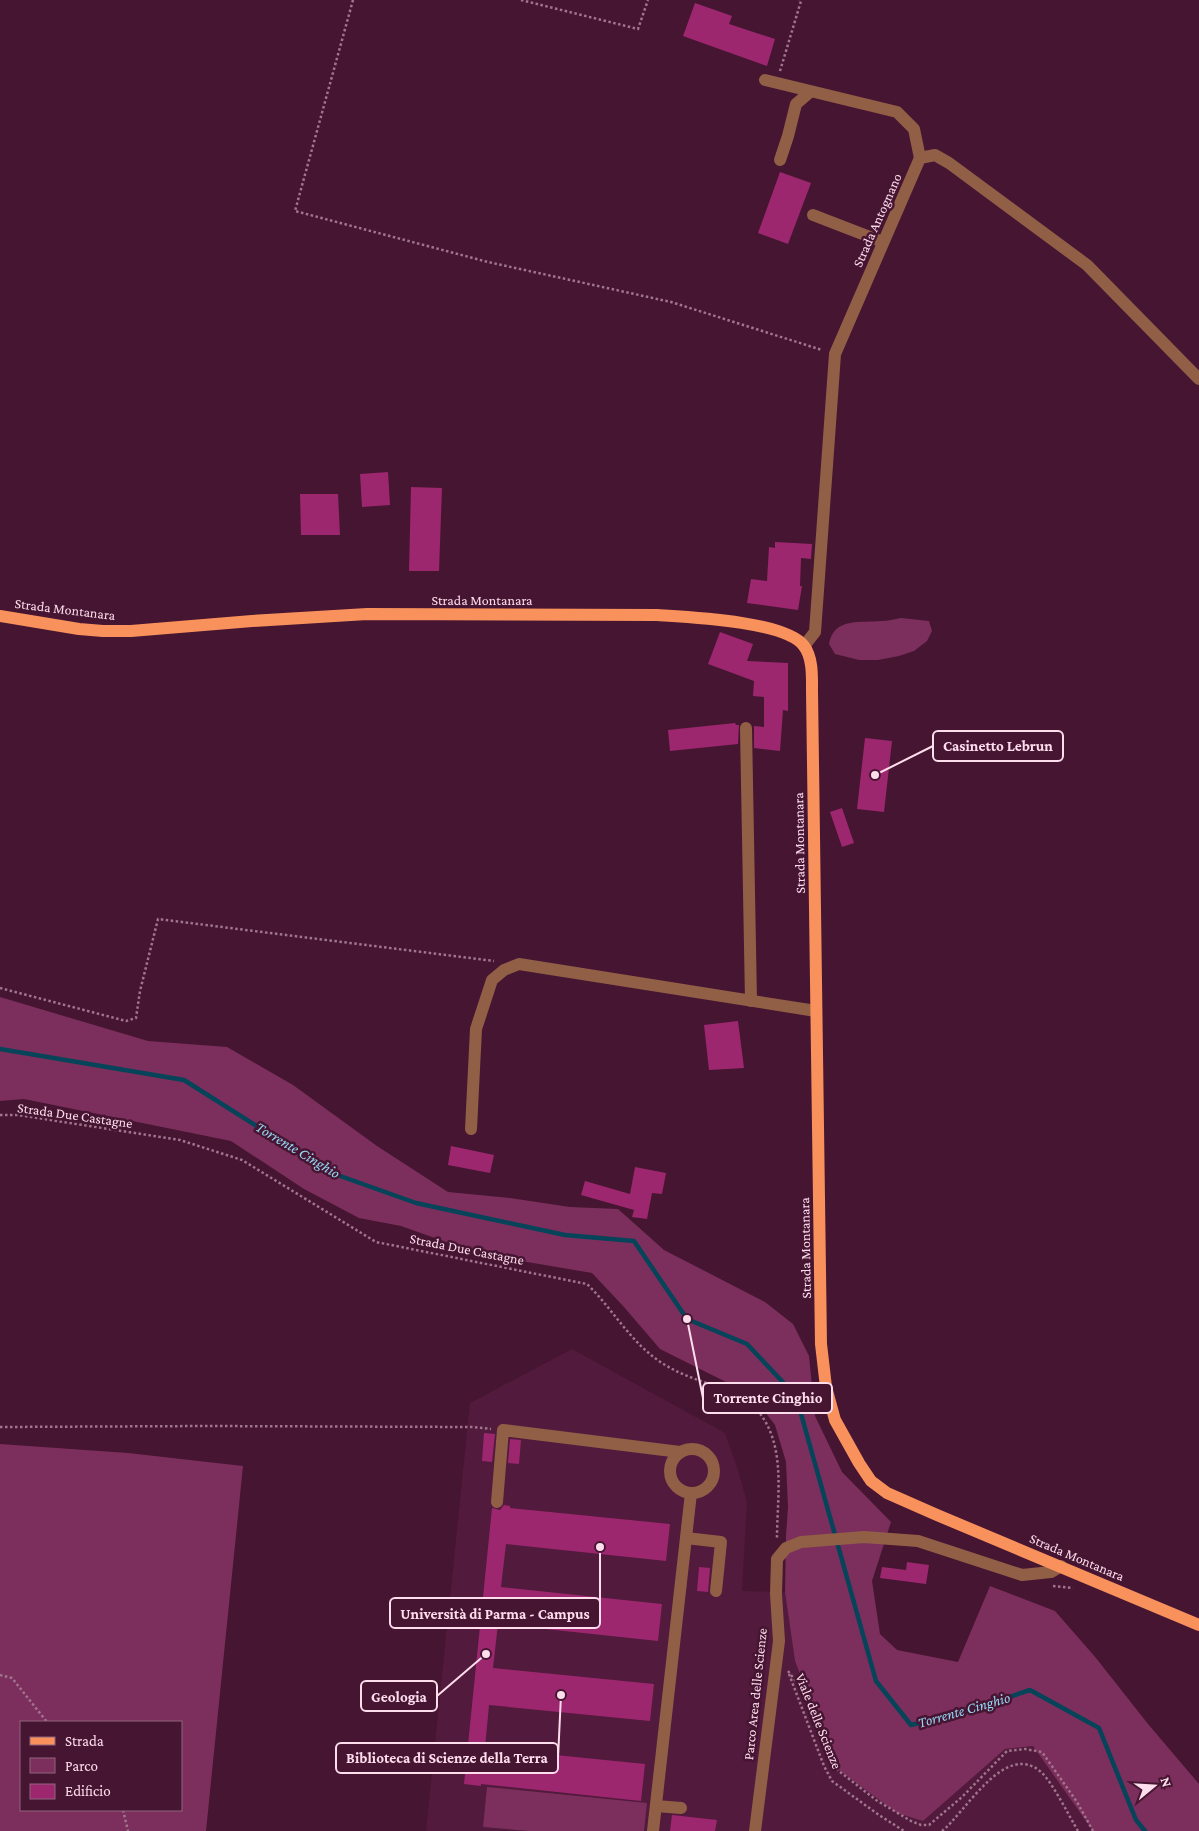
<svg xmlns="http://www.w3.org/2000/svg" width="1199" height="1831" viewBox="0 0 1199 1831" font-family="'Crimson Pro',serif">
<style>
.built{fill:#521a3c}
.green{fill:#7c2f5c;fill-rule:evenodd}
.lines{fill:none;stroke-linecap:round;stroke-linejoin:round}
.stream{stroke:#054459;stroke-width:4.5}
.building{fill:#9c276f}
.path{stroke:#a0768d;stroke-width:2.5;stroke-dasharray:2.5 2.5;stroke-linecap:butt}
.minor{stroke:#915f46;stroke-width:12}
.major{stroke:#f8915b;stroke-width:12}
.labels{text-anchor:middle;stroke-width:5;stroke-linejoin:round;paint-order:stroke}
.street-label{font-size:14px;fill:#fedded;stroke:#461532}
.water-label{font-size:15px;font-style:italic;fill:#94d8f5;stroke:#461532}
.leader{fill:none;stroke:#fedded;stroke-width:2}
.callout-dot{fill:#fedded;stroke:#461532;stroke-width:2}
.callout{fill:#461532;stroke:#fedded;stroke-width:2}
.callout-label{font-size:15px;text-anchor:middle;font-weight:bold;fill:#fedded}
</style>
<rect width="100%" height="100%" fill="#461532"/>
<path class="built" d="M572 1349 725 1433 737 1467 747 1502 742 1591 785 1592 795 1661 923 1821 1005 1748 1033 1746 1093 1831H426L470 1403Z"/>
<g class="green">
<path d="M901 618 929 621 932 631 927 641 914 651 899 656 878 660H859L835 654 829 644C834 617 860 623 881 621 888 621 894 619 901 618Z"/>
<path d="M0 997 148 1041 227 1047 293 1085 377 1146 448 1192 510 1198 570 1207 618 1209 664 1250 765 1302 793 1324 809 1356 815 1416 842 1472 891 1522 872 1581 880 1634 897 1650 958 1662 990 1586 1055 1611 1096 1658 1148 1724 1199 1784V1831H1093L1033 1746 1005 1749 923 1821 897 1813 836 1768 795 1661 785 1592 786 1536 788 1507 786 1462 775 1425 752 1395 660 1349 624 1307 592 1273 480 1254 401 1226 359 1218 304 1189 231 1141 24 1099 0 1101Z"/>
<path d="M0 1444 128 1453 243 1466 206 1831H0ZM21 1722H181V1810H21Z"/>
<path d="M487 1787 647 1803 644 1831H529L483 1827Z"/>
</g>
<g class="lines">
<path class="stream" d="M0 1049 184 1080 329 1172 416 1203 565 1235 634 1241 687 1319 747 1344 796 1396 876 1681 911 1725 962 1713 1030 1690 1099 1728 1136 1820 1145 1831"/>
</g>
<g class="building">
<path d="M695 3 732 16 729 24 775 39 767 66 683 36Z"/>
<path d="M780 172 811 183 788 244 758 233Z"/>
<path d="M388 472 390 505 362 507 360 474Z"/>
<path d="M411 487 442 488 439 571H409Z"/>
<path d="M300 494H338L340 535H301Z"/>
<path d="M775 542 812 544 811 559 801 558 800 586H802L798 610 747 603 751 579 767 581 769 547 775 548Z"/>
<path d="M720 632 753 644 747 661 788 663V711L783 710 780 751 754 748V726L764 727V697L753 696 754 681 708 664Z"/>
<path d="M735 723 736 725H739L738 744 670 751 668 730Z"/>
<path d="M865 738 892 741 884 812 857 809Z"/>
<path d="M842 808 854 843 842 847 830 812Z"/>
<path d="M738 1021 744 1068 709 1070 704 1025Z"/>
<path d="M451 1146 494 1155 490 1173 448 1165Z"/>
<path d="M635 1167 666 1173 662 1194 652 1193 647 1219 632 1217 634 1210 581 1195 585 1181 630 1194Z"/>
<path d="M484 1433 495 1434 492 1462 482 1461Z"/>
<path d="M510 1439 521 1440 519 1464 508 1463Z"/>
<path d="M504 1505 510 1506V1508L670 1524 666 1561 506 1544 501 1587 662 1604 658 1641 498 1624 493 1668 654 1684 650 1721 489 1705 485 1748 645 1764 641 1801 481 1784V1786L464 1784 492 1508 500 1510Z"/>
<path d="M907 1562 929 1565 926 1584 880 1578 882 1567 906 1570Z"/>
<path d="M699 1567 710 1568 708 1592 697 1591Z"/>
<path d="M672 1815 717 1820 715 1831H670Z"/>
</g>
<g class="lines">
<g class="path">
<path d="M353 0 295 211 488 262 671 302 822 350"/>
<path d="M521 0 638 29 648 0"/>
<path d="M780 71 801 1 799 0"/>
<path d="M0 988 126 1021 136 1018 140 991 158 919 494 961"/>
<path d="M0 1115H18L180 1140 242 1160 376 1242 587 1284C614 1310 633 1347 667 1366 688 1379 715 1384 737 1396 744 1400 757 1408 761 1415 786 1449 777 1499 777 1538"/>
<path d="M0 1427 206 1426 473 1427 491 1429"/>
<path d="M1053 1586 1073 1588"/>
<path d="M788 1671 805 1693 835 1768 876 1800 911 1821 921 1825H929L962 1797 1007 1751 1025 1749 1042 1752 1077 1802 1093 1831"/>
<path d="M789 1674 824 1766 832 1781 879 1815 904 1831"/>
<path d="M0 1675 12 1678 47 1722"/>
<path d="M123 1810 128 1831"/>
<path d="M942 1831C965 1813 1005 1740 1041 1772 1053 1783 1069 1816 1078 1831"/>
</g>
<g class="minor">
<path d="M765 80 897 112 914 129 920 158"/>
<path d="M780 160 788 136 796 104 810 92"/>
<path d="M813 215 883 242"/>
<path d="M804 646 815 632 835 354 920 158 935 155 949 163 1087 265 1199 379"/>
<path d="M746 728 751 1001"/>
<path d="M471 1129 476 1029 492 980 504 970 519 964 816 1011"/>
<circle cx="692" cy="1471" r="22"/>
<path d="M497 1502 503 1430 680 1452"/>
<path d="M686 1538 721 1542 716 1591"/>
<path d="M656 1806 681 1808"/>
<path d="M653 1831 691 1493"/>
<path d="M755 1831 779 1641 776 1594 777 1559 786 1548 801 1542 864 1537 918 1541 1022 1575 1051 1572 1061 1566"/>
</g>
<path class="major" d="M0 616 79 629 103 631H131L252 621 367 614 657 615C688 617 785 621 804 646 813 658 812 677 812 691L821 1344 826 1387 835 1420 859 1463 871 1481 887 1493 937 1515 1199 1625"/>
</g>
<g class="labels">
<g class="street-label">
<text transform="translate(877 220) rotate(-66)" y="5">Strada Antognano</text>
<text x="482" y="605">Strada Montanara</text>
<text transform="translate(65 609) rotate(7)" y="5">Strada Montanara</text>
<text transform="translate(799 843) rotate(-91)" y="5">Strada Montanara</text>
<text transform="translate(75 1115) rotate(8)" y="5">Strada Due Castagne</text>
<text transform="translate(805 1248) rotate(-91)" y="5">Strada Montanara</text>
<text transform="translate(467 1249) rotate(11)" y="5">Strada Due Castagne</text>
<text transform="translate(1077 1557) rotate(23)" y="5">Strada Montanara</text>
<text transform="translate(755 1694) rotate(-84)" y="5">Parco Area delle Scienze</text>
<text transform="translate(819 1721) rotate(68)" y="5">Viale delle Scienze</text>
</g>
<g class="water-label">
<text transform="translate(298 1150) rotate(31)" y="5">Torrente Cinghio</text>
<text transform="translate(964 1710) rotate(-16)" y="5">Torrente Cinghio</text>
</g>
</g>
<path class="leader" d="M875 775L933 746M687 1319L703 1398M600 1547L600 1613M486 1654L437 1696M561 1695L558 1758"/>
<g class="callout-dot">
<circle cx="875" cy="775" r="5"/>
<circle cx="687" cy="1319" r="5"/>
<circle cx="600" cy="1547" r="5"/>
<circle cx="486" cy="1654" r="5"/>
<circle cx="561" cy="1695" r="5"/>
</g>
<g class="callout">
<rect x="933" y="731" width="130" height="30" rx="5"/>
<rect x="703" y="1383" width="129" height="30" rx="5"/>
<rect x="390" y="1598" width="210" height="30" rx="5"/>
<rect x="361" y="1681" width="76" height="30" rx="5"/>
<rect x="336" y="1743" width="222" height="30" rx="5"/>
</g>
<g class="callout-label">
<text x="998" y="751">Casinetto Lebrun</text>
<text x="768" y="1403">Torrente Cinghio</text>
<text x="495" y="1619">Università di Parma - Campus</text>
<text x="399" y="1702">Geologia</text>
<text x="447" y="1763">Biblioteca di Scienze della Terra</text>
</g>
<rect x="20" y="1721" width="162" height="90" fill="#461532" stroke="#90657d"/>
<rect x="30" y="1737" width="25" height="8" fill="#f8915b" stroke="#90657d"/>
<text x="65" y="1746" font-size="15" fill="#fedded">Strada</text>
<rect x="30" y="1758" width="25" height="15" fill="#7c2f5c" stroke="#90657d"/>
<text x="65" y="1771" font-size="15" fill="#fedded">Parco</text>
<rect x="30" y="1784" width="25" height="15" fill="#9c276f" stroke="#90657d"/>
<text x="65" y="1796" font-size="15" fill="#fedded">Edificio</text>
<g transform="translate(1154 1786) rotate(72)" stroke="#461532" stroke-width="4" paint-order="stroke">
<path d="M0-4L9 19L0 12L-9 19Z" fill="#fedded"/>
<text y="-8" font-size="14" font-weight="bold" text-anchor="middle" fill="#fedded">N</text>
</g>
</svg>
